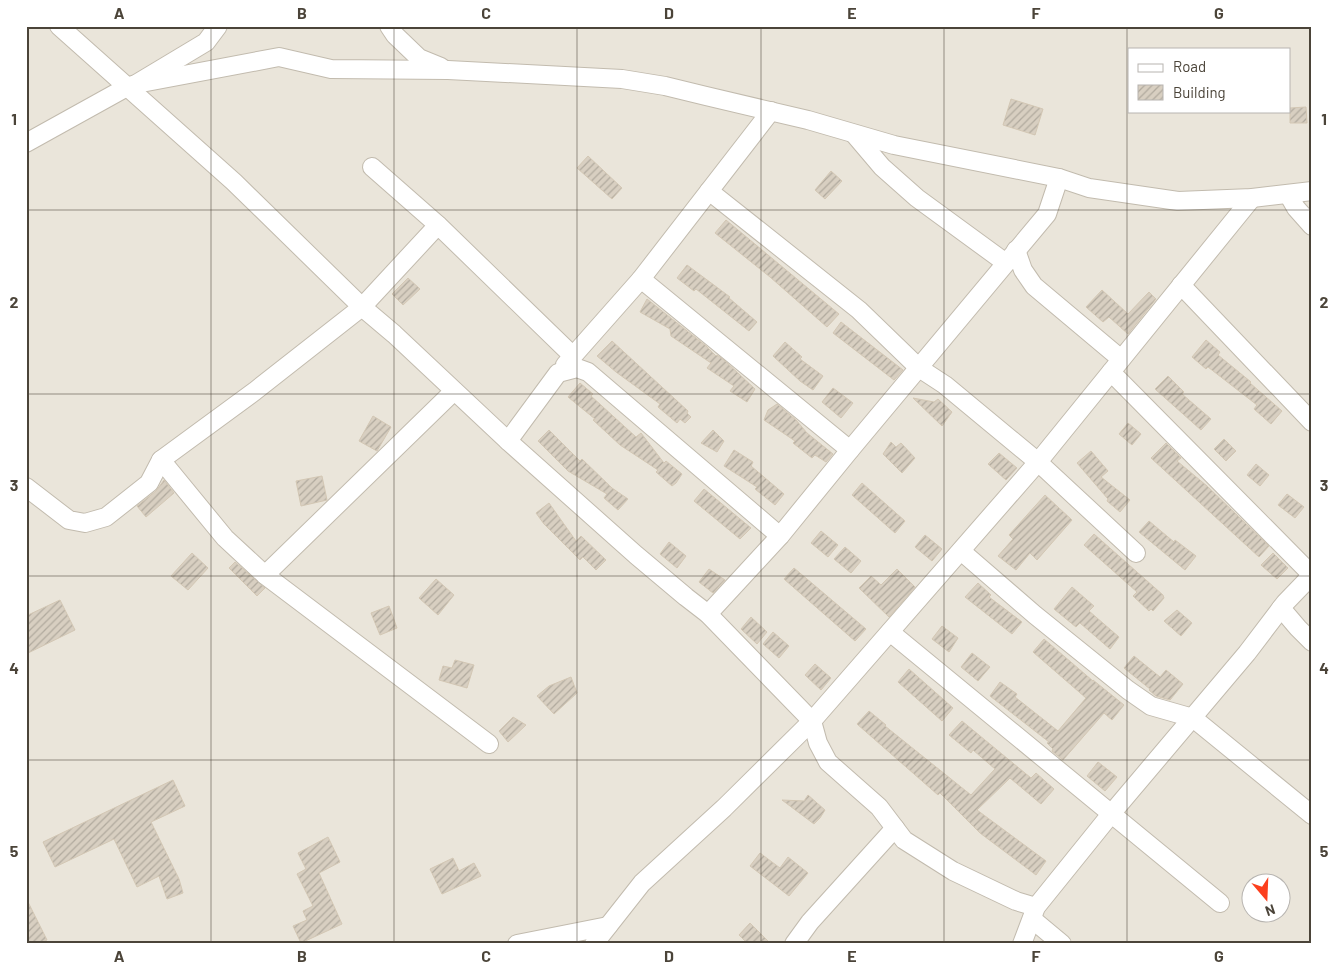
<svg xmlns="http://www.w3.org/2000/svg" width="1338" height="970" viewBox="0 0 1338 970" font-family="Barlow,sans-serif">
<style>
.residential{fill:#eae5da;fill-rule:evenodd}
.building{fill:url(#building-hatch);stroke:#d3c7b4}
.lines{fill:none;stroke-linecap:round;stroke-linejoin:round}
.street-casing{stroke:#c2bbae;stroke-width:20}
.street{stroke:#fff;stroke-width:18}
.grid{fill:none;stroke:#4b4439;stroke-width:1;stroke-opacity:0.55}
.neatline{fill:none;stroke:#4b4439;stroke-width:2}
.grid-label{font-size:16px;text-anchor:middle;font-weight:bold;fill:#4b4439}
</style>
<defs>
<pattern id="building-hatch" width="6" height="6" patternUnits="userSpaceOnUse" patternTransform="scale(1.25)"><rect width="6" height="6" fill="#d8cfc1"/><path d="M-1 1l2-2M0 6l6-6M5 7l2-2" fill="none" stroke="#b1aa9e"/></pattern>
</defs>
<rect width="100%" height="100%" fill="#f6f3ec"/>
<path class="residential" d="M26 26H1312V944H26ZM1129 49H1289V111H1129ZM1250 882H1280V912H1250Z"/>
<g class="building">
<path d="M1011 99 1043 109 1035 135 1003 125Z"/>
<path d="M1306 107 1307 123H1290V108Z"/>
<path d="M588 156 622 188 612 199 577 168Z"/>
<path d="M831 171 842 181 825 199 815 190Z"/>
<path d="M726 220 839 314 827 327 770 277 715 233Z"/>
<path d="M687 265 730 297 729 298 757 322 749 331 696 289 694 291 677 278Z"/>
<path d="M408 278 420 289 403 305 392 294Z"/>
<path d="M1102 290 1128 314 1149 292 1156 299 1128 334 1109 317 1103 322 1086 307Z"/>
<path d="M647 299 706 346 716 356 717 355 724 360 755 389 747 402 730 391 734 386 707 368 711 363 671 336 670 329 640 312Z"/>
<path d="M841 322 903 370 894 380 833 333Z"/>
<path d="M1206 340 1220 352 1218 355 1251 382 1250 383 1282 411 1271 424 1254 409 1257 405 1208 367 1206 369 1192 357Z"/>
<path d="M612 341 688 411 687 413 691 417 685 423 680 419 677 423 658 407 660 404 616 372 597 356Z"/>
<path d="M785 342 802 357 800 359 823 376 813 390 800 381 773 356Z"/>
<path d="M1168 376 1184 392 1182 394 1211 419 1201 430 1155 389Z"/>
<path d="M580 383 593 394 591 396 636 437 641 433 664 463 666 461 682 474 676 483 672 486 656 472 658 470 620 445 593 420 595 419 568 397Z"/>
<path d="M833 388 853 403 841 418 822 402Z"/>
<path d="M913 398 934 402 938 399 952 412 942 426Z"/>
<path d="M777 404 796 420 807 433 833 454 826 462 815 455 812 458 793 443 795 441 764 420 768 410Z"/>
<path d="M373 416 391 427 377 451 359 441Z"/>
<path d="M1128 423 1141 434 1132 445 1119 434Z"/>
<path d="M549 430 580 461 582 459 612 488 628 499 618 510 604 498 607 494 568 471 538 441Z"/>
<path d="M713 430 724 441 717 452 701 443Z"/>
<path d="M1224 439 1236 451 1226 461 1214 449Z"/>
<path d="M891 442 896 447 901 443 915 458 902 473 883 454Z"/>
<path d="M1166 443 1181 458 1177 461 1207 486 1269 546 1259 557 1151 458Z"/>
<path d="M734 450 753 462 751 466 784 494 775 505 755 489 757 487 724 466Z"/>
<path d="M1091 451 1108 471 1101 477 1130 500 1120 512 1107 501 1108 499 1077 463Z"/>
<path d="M999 453 1017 468 1006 480 988 464Z"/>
<path d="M1256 464 1269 475 1260 486 1247 475Z"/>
<path d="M322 476 327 500 301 506 296 481Z"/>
<path d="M164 480 174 493 146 517 137 506 156 491Z"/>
<path d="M862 483 905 521 895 533 852 495Z"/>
<path d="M704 489 751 528 740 539 694 501Z"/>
<path d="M1287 494 1304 507 1295 518 1278 505Z"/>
<path d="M1045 495 1072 520 1037 560 1030 553 1016 570 998 556 1013 539 1009 535Z"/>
<path d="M549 503 576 541 581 536 606 560 596 570 583 557 580 560 544 524 536 513Z"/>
<path d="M1149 521 1174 542 1175 540 1196 556 1185 570 1139 532Z"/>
<path d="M821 531 838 545 828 557 811 543Z"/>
<path d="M1094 534 1163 595 1164 598 1153 611 1151 609 1149 611 1133 596 1137 592 1084 545Z"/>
<path d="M925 535 942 549 932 561 915 547Z"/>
<path d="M669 542 686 556 677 568 660 554Z"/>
<path d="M845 547 861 561 851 573 834 559Z"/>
<path d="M192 553 208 568 188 590 171 576Z"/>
<path d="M1273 553 1288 568 1277 579 1261 565Z"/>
<path d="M235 562 265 588 257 596 229 568Z"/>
<path d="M794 568 866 629 855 641 784 579Z"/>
<path d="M709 569 725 580 713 593 699 582Z"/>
<path d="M897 569 915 587 889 617 859 588 871 576 881 585Z"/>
<path d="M436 579 454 595 438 615 419 598Z"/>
<path d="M978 583 991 595 989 597 1022 622 1012 634 965 597Z"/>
<path d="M1072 587 1094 606 1089 611 1119 637 1110 649 1080 623 1076 627 1054 609Z"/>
<path d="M60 600 75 630 26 654V616Z"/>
<path d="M389 606 397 628 380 635 371 613Z"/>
<path d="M1177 610 1192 623 1181 636 1164 621Z"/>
<path d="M751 617 767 632 757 644 741 629Z"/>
<path d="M942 626 958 638 949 652 932 639Z"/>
<path d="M773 632 789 646 779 658 763 644Z"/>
<path d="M1044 639 1093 681V680L1124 705 1112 720 1104 713 1063 760 1052 751 1053 749 1047 743 1049 742 990 696 1000 682 1017 694 1015 697 1058 731 1086 698 1033 652Z"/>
<path d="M972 653 990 667 978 681 961 667Z"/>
<path d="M1134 656 1160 677 1166 670 1183 684 1170 700 1156 696 1149 690 1150 689 1124 668Z"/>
<path d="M455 660 474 665 467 688 439 680 443 666 452 668Z"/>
<path d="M815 664 831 678 821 690 805 675Z"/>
<path d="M909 669 953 708 942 721 898 682Z"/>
<path d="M571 677 577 693 554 714 537 696 549 686Z"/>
<path d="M869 711 886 725 885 726 971 795 995 769 973 750 971 753 949 735 962 721 1031 778 1036 773 1054 789 1041 804 1010 778 977 810 1046 861 1036 875 980 833 940 793 938 795 857 724Z"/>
<path d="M513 717 526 725 508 742 499 731Z"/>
<path d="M1098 762 1117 777 1105 791 1087 776Z"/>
<path d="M173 780 185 806 151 822 179 879 183 893 167 899 159 876 137 887 114 839 55 867 43 842Z"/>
<path d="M808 795 825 810 820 818 814 824 782 800 804 801Z"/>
<path d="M328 837 340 862 319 873 342 924 301 943 293 926 307 920 303 911 313 906 297 874 306 869 298 853Z"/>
<path d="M760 853 780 868 788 857 808 873 789 896 750 866Z"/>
<path d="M453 858 459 871 474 863 481 876 442 894 430 869Z"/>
<path d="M26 898 47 940 39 944H26Z"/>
<path d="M750 923 771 944H748L739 935Z"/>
</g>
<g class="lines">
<g class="street-casing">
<g id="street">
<path d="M59 26 234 182 362 307 394 334 508 441 636 555 686 597 708 614 812 721 818 743 828 762 879 807 904 840 953 871 1016 901 1036 907"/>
<path d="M389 26 395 35 419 58 441 67"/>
<path d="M136 84 279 57 331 69 448 70 622 79 665 86 706 96 808 120 894 145 1059 178 1089 188 1178 201 1252 198 1312 191"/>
<path d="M854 134 882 167 917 198 1006 263"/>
<path d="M26 143 127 87 136 84 206 42 218 26"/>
<path d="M372 167 438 225"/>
<path d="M709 191 859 310 919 368 945 385 1038 462 1136 553"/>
<path d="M1288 194 1296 208 1312 226"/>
<path d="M1016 250 1023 270 1034 286 1121 359"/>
<path d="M641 279 850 450"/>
<path d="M1181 285 1312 422"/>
<path d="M565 365 641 279 771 111"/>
<path d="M1111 372 1312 575"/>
<path d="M508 441 558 373 577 368 588 372 780 536"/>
<path d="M161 460 225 538 265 575 489 744"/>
<path d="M26 487 69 520 85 523 106 517 149 483 161 460 255 391 362 307 438 225 573 356"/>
<path d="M961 551 1035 615 1128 690 1151 706 1193 718 1312 815"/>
<path d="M265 575 454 391"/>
<path d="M1281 608 1298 628 1312 642"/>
<path d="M708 614 780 536 850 450 1047 214 1059 178"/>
<path d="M890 632 1220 903"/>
<path d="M1032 919 1062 944"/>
<path d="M517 944 608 926"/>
<path d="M594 944 642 883 724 808 812 721 1038 462 1252 198"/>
<path d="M794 944 810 922 895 828"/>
<path d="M1022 944 1036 907 1111 814 1247 653 1285 603 1312 575"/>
</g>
</g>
<use href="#street" class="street"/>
</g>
<path class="grid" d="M211 26V944M394 26V944M577 26V944M761 26V944M944 26V944M1127 26V944M26 210H1312M26 394H1312M26 576H1312M26 760H1312"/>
<rect width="1338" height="970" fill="none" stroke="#ffffff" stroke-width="55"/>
<rect x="1128" y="48" width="162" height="65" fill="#ffffff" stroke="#b7b4b0"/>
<rect x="1138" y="64" width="25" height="8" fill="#ffffff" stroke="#b7b4b0"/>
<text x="1173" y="72" font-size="15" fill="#4b4439">Road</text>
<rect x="1138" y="85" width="25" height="15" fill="url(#building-hatch)" stroke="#b7b4b0"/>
<text x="1173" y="98" font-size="15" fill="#4b4439">Building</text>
<g transform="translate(1266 898) rotate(161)"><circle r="24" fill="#ffffff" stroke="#b7b4b0"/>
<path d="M0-4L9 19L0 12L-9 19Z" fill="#fc3f1d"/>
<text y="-8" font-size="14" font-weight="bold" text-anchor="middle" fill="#4b4439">N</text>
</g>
<rect x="28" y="28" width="1282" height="914" class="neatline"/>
<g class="grid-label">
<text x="119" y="19">A</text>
<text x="302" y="19">B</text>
<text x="486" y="19">C</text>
<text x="669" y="19">D</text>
<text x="852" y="19">E</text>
<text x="1036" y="19">F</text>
<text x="1219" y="19">G</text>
<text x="14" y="125">1</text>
<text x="1324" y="125">1</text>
<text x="14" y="308">2</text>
<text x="1324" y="308">2</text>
<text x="14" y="491">3</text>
<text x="1324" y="491">3</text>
<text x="14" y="674">4</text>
<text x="1324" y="674">4</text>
<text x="14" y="857">5</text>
<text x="1324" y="857">5</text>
<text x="119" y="962">A</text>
<text x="302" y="962">B</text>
<text x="486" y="962">C</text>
<text x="669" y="962">D</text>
<text x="852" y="962">E</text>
<text x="1036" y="962">F</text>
<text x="1219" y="962">G</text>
</g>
</svg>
